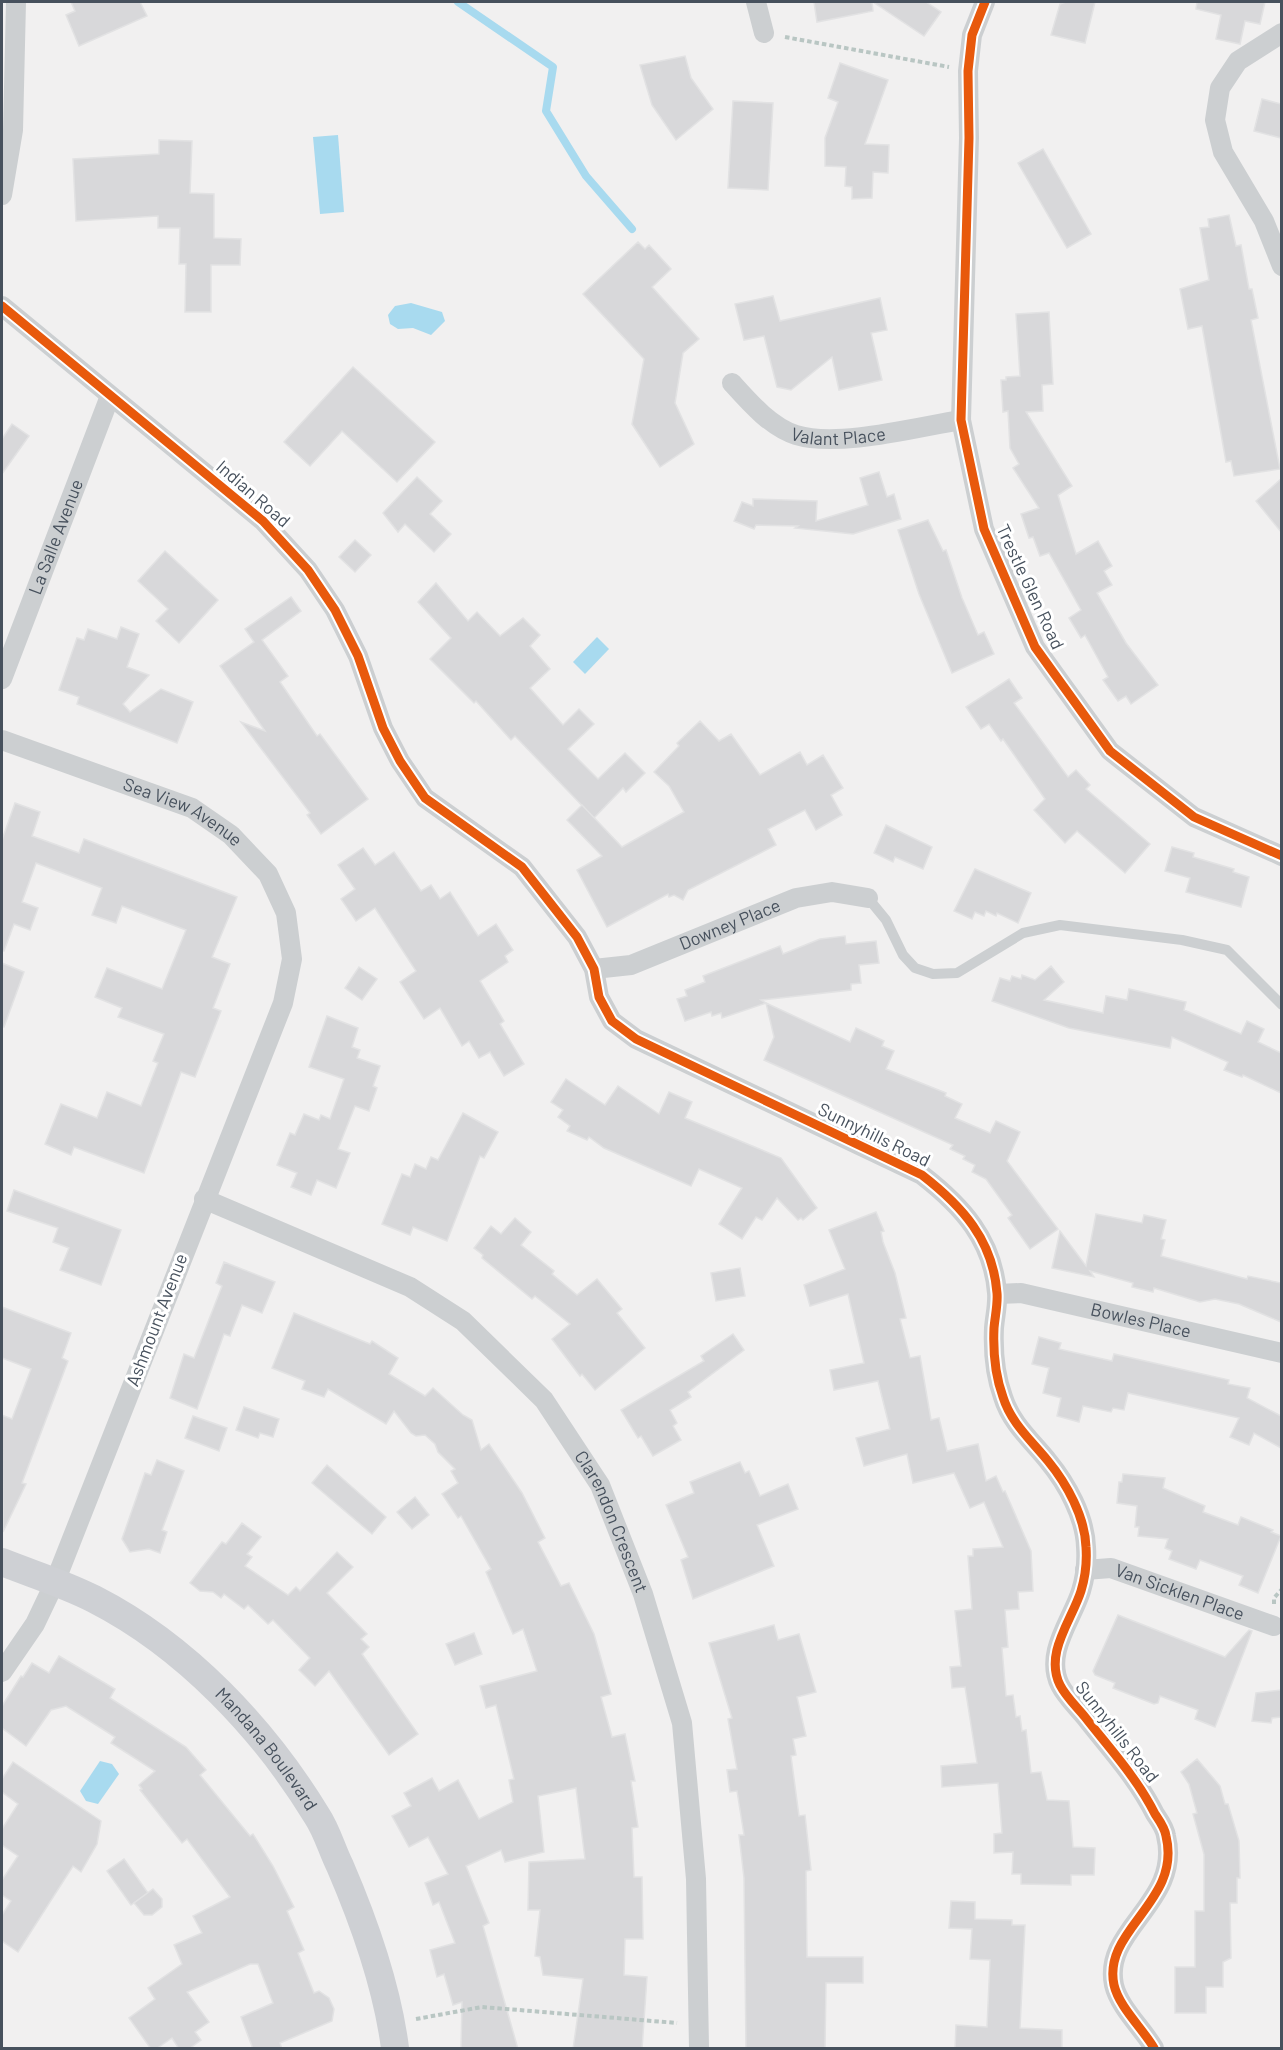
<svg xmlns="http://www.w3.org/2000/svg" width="1283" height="2050" viewBox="0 0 1283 2050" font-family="Barlow,sans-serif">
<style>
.water{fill:#a8daef}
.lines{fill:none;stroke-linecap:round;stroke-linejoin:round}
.stream{stroke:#a8daef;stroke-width:8}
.building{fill:#d8d8da;stroke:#e2e2e3;stroke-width:1.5}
.path{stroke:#b9c6c3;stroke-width:4;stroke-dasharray:4.5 3;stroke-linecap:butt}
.lane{stroke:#cccfd1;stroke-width:10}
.street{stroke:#cccfd1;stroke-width:20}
.secondary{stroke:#ced0d4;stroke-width:28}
.cycleway-casing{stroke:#fff;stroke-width:13}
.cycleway{stroke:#e8590c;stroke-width:9}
.labels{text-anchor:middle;stroke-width:6;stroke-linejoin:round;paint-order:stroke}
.street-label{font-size:18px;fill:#47515d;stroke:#fff}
</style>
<rect width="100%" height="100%" fill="#f1f0f0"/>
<g class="water">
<path d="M338 135 344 212 320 214 313 137Z"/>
<path d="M411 303 442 312 445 321 431 335 413 328 398 329 390 324 388 315 395 306Z"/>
<path d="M597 637 609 649 585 674 573 662Z"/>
<path d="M100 1761 112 1764 119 1774 98 1804 86 1801 80 1791Z"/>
</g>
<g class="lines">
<path class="stream" d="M458 2 553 67 546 111 586 176 632 229"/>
</g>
<g class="building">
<path d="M71 2H140L147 16 79 46 66 15 75 11Z"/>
<path d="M814 2H872L873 11 817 22Z"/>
<path d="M873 2H926L941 12 924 36Z"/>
<path d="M1066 2H1095L1085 43 1051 35 1060 4Z"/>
<path d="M1197 2H1265L1260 24 1245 21 1240 44 1216 39 1221 15 1196 9Z"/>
<path d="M685 56 691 78 713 109 676 140 652 105 640 65Z"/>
<path d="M840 63 888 80 865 144 889 145 888 173 873 172 872 198 852 199V187L845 186 846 167 825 166V138L838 102 828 98Z"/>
<path d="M1262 99 1281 104V138L1254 131Z"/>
<path d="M733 101 773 103 768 190 728 188Z"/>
<path d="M159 140 192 141 190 193 214 194V238L241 239 240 265H211V312H185L186 264H179L180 228H158V216L76 221 73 159 159 154Z"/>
<path d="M1043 149 1091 234 1067 248 1018 163Z"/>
<path d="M1229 215 1236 246 1241 245 1249 289H1252L1258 318 1251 320 1280 469 1234 476 1231 461 1226 462 1202 326 1188 329 1180 289 1209 280 1200 228 1209 227 1208 219Z"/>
<path d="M638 242 645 249 649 245 671 269 652 287 699 339 683 353 675 403 694 444 660 467 632 424 644 359 583 294Z"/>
<path d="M773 296 780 321 880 298 887 330 871 333 882 380 839 390 832 357 791 390 777 387 764 336 744 340 735 304Z"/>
<path d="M1049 312 1053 384 1042 385 1043 411 1026 412 1072 486 1058 495 1076 554 1098 541 1112 566 1104 571 1112 585 1097 593 1126 643 1158 685 1131 704 1126 696 1118 701 1103 680 1108 677 1085 635 1081 638 1069 618 1081 610 1049 553 1040 556 1033 537 1029 538 1021 514 1039 508 1013 468 1019 464 1010 448 1008 411 1003 412 1001 380H1006V377L1020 376 1016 314Z"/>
<path d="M353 367 435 442 397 482 342 431 310 466 284 442Z"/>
<path d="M12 424 29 436 2 474V439Z"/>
<path d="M879 472 887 497 894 494 901 519 853 534 795 528 798 526 756 525 754 529 734 521 742 502 753 506V499L817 501 816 521 868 505 860 478Z"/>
<path d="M417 477 442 501 430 514 451 534 434 552 405 524 398 532 383 513Z"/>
<path d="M1281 479V532L1256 501Z"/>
<path d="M928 520 943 551 946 550 962 598 978 635 984 632 994 654 952 673 919 594 898 530Z"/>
<path d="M355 540 371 555 355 572 339 557Z"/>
<path d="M165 551 218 600 179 643 156 621 168 609 138 581Z"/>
<path d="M436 583 468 621 477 612 500 636 523 618 540 635 530 646 550 669 530 688 563 725 579 709 594 724 568 749 598 779 625 753 645 773 626 792 623 788 594 818 515 736 511 740 476 701 474 703 430 659 451 638 418 602Z"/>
<path d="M291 597 301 611 262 640 288 676 280 682 317 736 320 734 368 799 321 834 307 815 310 813 241 722 265 731 220 666 254 642 245 629Z"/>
<path d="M121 627 139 634 127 667 149 675 123 704 130 712 161 689 193 702 177 743 77 704 79 697 59 690 77 638 84 640 88 629 117 639Z"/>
<path d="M1009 679 1022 698 1014 703 1068 777 1076 770 1090 785 1086 789 1150 844 1125 873 1077 831 1065 843 1034 810 1045 799 1003 739 1001 741 989 724 981 729 966 707Z"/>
<path d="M700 721 719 741 731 734 760 775 800 752 807 765 823 755 843 788 831 795 842 815 816 830 805 810 768 829 776 845 688 890 683 900 674 895 669 897 668 894 607 927 577 870 602 856 567 820 582 805 622 847 684 812 669 786 654 772 679 746 677 743Z"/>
<path d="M15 803 40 812 32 836 79 853 84 839 237 897 212 957 230 964 213 1008 221 1011 195 1077 181 1072 144 1173 74 1147 71 1155 45 1144 61 1104 97 1118 107 1092 141 1106 158 1063 153 1061 164 1034 118 1017 122 1008 95 997 107 968 162 989 186 930 122 906 116 923 92 915 102 888 36 863 22 902 38 908 30 930 14 924 4 951H2V840Z"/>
<path d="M886 825 932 847 923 869 895 857 893 862 874 853Z"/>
<path d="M1172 847 1194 853 1193 857 1234 869 1233 872 1249 877 1241 907 1186 892 1190 878 1165 871Z"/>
<path d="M363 848 375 865 394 852 421 891 431 885 440 899 450 892 478 936 496 924 513 950 505 956 508 962 480 981 504 1021 500 1024 524 1064 504 1076 490 1052 479 1058 469 1041 462 1046 440 1008 424 1019 400 982 416 971 375 908 356 921 341 899 355 889 338 865Z"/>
<path d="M975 869 1031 893 1018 923 997 913 996 916 986 911 984 916 975 912 972 919 954 911Z"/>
<path d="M845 936 846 944 876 941 879 963 859 965 861 983 851 984V990L761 1000 766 1003 722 1018 721 1013 712 1016 711 1012 685 1021 677 999 687 996 685 990 705 982 703 976 780 946 783 954 820 939Z"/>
<path d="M2 963 24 972 4 1027H2Z"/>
<path d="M1051 966 1064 982 1044 1000 1103 1013 1106 996 1127 1000 1129 989 1186 1002 1184 1010 1241 1034 1247 1021 1264 1029 1258 1042 1281 1053V1093L1243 1075 1242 1077 1224 1070 1228 1062 1172 1037 1170 1048 1069 1028 992 1001 1000 978 1010 981 1012 976 1021 979 1022 975 1035 980Z"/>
<path d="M359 967 377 979 362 1000 345 988Z"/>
<path d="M766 1003 850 1042 856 1028 884 1041 882 1046 894 1051 886 1069 946 1093 945 1096 962 1104 955 1118 990 1133 996 1121 1020 1132 1007 1161 1058 1229 1030 1249 1008 1218 1012 1215 986 1179 972 1172 975 1165 963 1159 965 1156 950 1149 953 1145 764 1060 774 1037Z"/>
<path d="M327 1016 358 1028 352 1047 360 1050 357 1058 380 1066 373 1086 377 1088 369 1111 355 1106 338 1149 350 1153 336 1188 317 1180 311 1195 291 1187 297 1173 277 1165 290 1133 295 1135 304 1114 319 1120 321 1115 330 1119 344 1079 309 1067Z"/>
<path d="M566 1079 605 1105 618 1086 659 1114 669 1092 692 1102 685 1118 781 1158 817 1208 803 1220 801 1218 798 1220 777 1198 762 1220 756 1217 742 1239 719 1224 742 1188 699 1169 691 1186 604 1148 589 1137 587 1140 567 1131 570 1126 558 1117 563 1110 551 1102Z"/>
<path d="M463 1113 498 1132 484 1158 480 1156 447 1241 413 1227 410 1235 382 1224 402 1174 410 1177 415 1164 426 1169 431 1157 438 1160Z"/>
<path d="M14 1190 121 1230 101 1285 60 1270 69 1248 53 1242 58 1228 7 1211Z"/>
<path d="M876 1212 884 1231 881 1232 883 1242 895 1273 906 1318 900 1319 910 1358 920 1356 931 1420 939 1418 947 1451 978 1444 986 1481 996 1476 1003 1492 1005 1491 1031 1551 1033 1591 1018 1592 1019 1609 1005 1610 1008 1647 1002 1648 1006 1696 1013 1695 1016 1717 1020 1716 1022 1731 1026 1730 1031 1773 1041 1772 1047 1800 1069 1801 1073 1847 1095 1848 1094 1875H1071V1885L1021 1884V1874H1012L1013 1852 994 1853V1834L1002 1833 998 1783 942 1787 941 1766 977 1763 965 1687 952 1688 950 1667 961 1666 955 1611 972 1609 968 1556H973V1549L1003 1547 984 1502 970 1508 954 1473 913 1483 907 1454 864 1466 856 1438 890 1429 878 1381 834 1390 830 1370 864 1363 848 1294 810 1306 804 1285 845 1269 829 1230Z"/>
<path d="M1096 1214 1142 1223 1144 1215 1166 1220 1161 1239 1165 1240 1161 1256 1247 1279 1248 1276 1281 1283V1322L1239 1304 1215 1299 1200 1302 1154 1288 1153 1292 1132 1287 1133 1283 1090 1271 1094 1277 1052 1268 1060 1231 1086 1266Z"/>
<path d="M515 1218 531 1232 521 1245 554 1271 552 1274 577 1295 597 1279 622 1309 617 1313 645 1348 595 1390 582 1374 580 1376 552 1339 570 1324 535 1296 532 1299 482 1258 483 1255 474 1248 491 1226 501 1234Z"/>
<path d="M224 1262 275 1282 262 1313 242 1305 230 1336 224 1334 197 1409 170 1398 184 1354 194 1358 222 1286 216 1283Z"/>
<path d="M740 1268 745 1296 716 1301 711 1273Z"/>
<path d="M2 1307 71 1333 62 1358 68 1361 22 1483 26 1484 3 1532 2 1415 12 1419 31 1369 2 1358Z"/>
<path d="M294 1313 370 1344 372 1341 398 1358 389 1374 425 1396 433 1388 463 1415 472 1420 481 1450 489 1444 522 1493 545 1538 538 1542 561 1586 569 1583 594 1634 611 1694 601 1697 612 1737 625 1734 635 1781H631L638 1827 632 1828 634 1877H642L643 1939H625L624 1975 647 1977 642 2049H573L583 1979 543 1975 540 1957 535 1956 540 1910H528L529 1862 585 1859 576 1788 538 1796 544 1852 505 1862 501 1850 466 1866 489 1923 483 1926 518 2049H461L462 2002 453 2005 444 1974 437 1977 430 1950 455 1943 439 1902 433 1905 425 1883 448 1874 428 1837 409 1847 392 1816 411 1806 404 1793 432 1778 439 1791 458 1780 479 1819 513 1802 509 1780 514 1779 496 1705 486 1708 480 1686 537 1671 523 1629 513 1634 486 1572 491 1569 461 1516 458 1518 442 1494 458 1483 451 1471 455 1469 438 1452 435 1444 425 1435 416 1436 411 1433 394 1411 386 1424 328 1389 324 1397 302 1389 305 1381 272 1368Z"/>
<path d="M733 1334 744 1350 688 1392 691 1397 670 1410 677 1423 673 1426 681 1440 653 1456 641 1436 638 1438 621 1410 704 1361 701 1356Z"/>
<path d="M1039 1337 1061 1343 1059 1349 1112 1361 1114 1354 1229 1380 1228 1384 1250 1388 1247 1398 1281 1416V1448L1254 1433 1249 1445 1230 1437 1239 1418 1128 1393 1124 1410 1113 1408 1111 1412 1083 1406 1079 1422 1057 1416 1061 1398 1043 1393 1049 1368 1032 1364Z"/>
<path d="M244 1407 279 1419 273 1437 260 1433 258 1438 236 1430Z"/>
<path d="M193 1416 227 1428 219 1451 185 1438Z"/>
<path d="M157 1460 184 1471 162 1530 167 1532 160 1553 149 1549 130 1552 122 1539 145 1473 151 1475Z"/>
<path d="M740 1462 745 1473 749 1471 760 1496 788 1484 798 1509 757 1525 774 1566 693 1599 681 1560 688 1557 666 1505 694 1493 690 1482Z"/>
<path d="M327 1465 386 1517 372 1534 312 1483Z"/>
<path d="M1123 1474 1165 1478 1163 1488 1205 1506 1203 1512 1238 1525 1241 1517 1273 1530 1271 1532 1281 1536 1258 1593 1239 1585 1243 1576 1200 1560 1196 1569 1169 1559 1172 1551 1165 1548 1168 1539 1138 1536 1139 1527H1135L1137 1506 1117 1503 1119 1482H1122Z"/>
<path d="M415 1497 429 1515 412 1529 397 1512Z"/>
<path d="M242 1523 261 1537 247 1554 252 1557 245 1566 288 1595 296 1587 300 1591 337 1552 353 1567 327 1593 367 1634 361 1639 369 1647 362 1654 418 1734 389 1755 329 1671 315 1686 299 1670 310 1658 273 1620 268 1624 248 1605 244 1609 224 1594 221 1598 213 1592 200 1591 190 1583 222 1542 226 1544Z"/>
<path d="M1118 1615 1225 1657 1249 1630 1252 1631 1215 1727 1195 1719 1198 1710 1160 1696 1158 1703 1154 1704 1113 1688 1115 1683 1095 1675 1093 1671Z"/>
<path d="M774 1625 778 1640 799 1634 816 1692 797 1697 806 1736 793 1739 796 1755 791 1756 799 1816 805 1815 811 1870 806 1871 807 1957H863V1983H826L825 2049H746L744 1878 739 1835H744L737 1791 730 1792 727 1770 737 1769 728 1719 732 1718 709 1643Z"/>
<path d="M474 1633 482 1654 455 1665 446 1644Z"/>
<path d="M59 1656 115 1689 110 1698 186 1747 206 1770 200 1775 250 1836 253 1834 273 1866 294 1907 287 1911 304 1950 298 1953 314 1993 319 1991 329 1998 334 2009 332 2021 280 2043 282 2049H253L241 2017 273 2003 258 1964H250L187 1992 209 2022 195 2032 201 2040 189 2049H179L172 2038 156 2049H151L129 2018 155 1999 148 1988 182 1964 174 1945 202 1933 193 1916 230 1897 187 1839 182 1843 140 1790 142 1789 139 1785 155 1771 111 1743 115 1737 66 1706 51 1710 26 1746 2 1728V1706L21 1676 23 1677 32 1663 49 1673Z"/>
<path d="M1281 1690V1717L1272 1718 1271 1723 1252 1721 1256 1693Z"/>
<path d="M1197 1759 1220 1786 1225 1804H1228L1239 1841 1240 1878H1237V1903H1230L1231 1958 1223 1962V1987H1206V2013H1175V1967H1195V1911H1204V1854L1193 1814 1197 1813 1189 1784 1181 1772Z"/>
<path d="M13 1762 101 1821 97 1844 81 1872 73 1866 18 1952 2 1941V1915L11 1901 2 1895V1880L18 1856 2 1845V1829L18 1804 2 1792V1779Z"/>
<path d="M124 1859 148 1893 131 1905 107 1871Z"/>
<path d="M153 1889 162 1899V1907L152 1915H144L134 1903Z"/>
<path d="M951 1901 975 1902V1919L1012 1920V1925H1025L1020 2028 1062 2030V2049H955L956 2025 987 2027 990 1960 970 1959 972 1929 949 1928Z"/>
</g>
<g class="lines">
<g class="path">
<path d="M785 37 949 67"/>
<path d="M1274 1604V1598L1282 1589"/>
<path d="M416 2019 482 2007 677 2023"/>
</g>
<path class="lane" d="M868 898 886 920 903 955 915 968 933 974 957 973 1023 933 1060 925 1182 940 1227 950 1282 1005"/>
<g class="street">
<path d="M756 2 764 33"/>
<path d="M985 2 972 35 968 71 969 138 961 420 984 529 1035 647 1110 751 1194 817 1282 856"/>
<path d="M1282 33 1238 61 1220 88 1215 120 1223 152 1264 221 1282 266"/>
<path d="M2 195 13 130 16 2"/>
<path d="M2 306 263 521 308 570 335 610 358 656 383 728 400 761 425 798 522 867 577 937 594 969 599 997 612 1021 636 1039 922 1175C962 1206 993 1240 997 1293 998 1304 995 1316 994 1328 993 1350 995 1375 1003 1397 1011 1423 1031 1440 1048 1461 1067 1484 1085 1517 1086 1547 1087 1561 1085 1578 1081 1591 1072 1620 1044 1653 1060 1685 1066 1697 1077 1707 1085 1717 1110 1749 1137 1778 1155 1814 1159 1820 1165 1828 1166 1836 1182 1902 1102 1929 1114 1985 1119 2007 1143 2029 1154 2048"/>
<path id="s1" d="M732 383C750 403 771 427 796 435 838 448 917 427 961 420"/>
<path id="s2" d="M2 679 110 396"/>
<path id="s3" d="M2 740 192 808 231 835 268 874 286 913 292 959 283 1003 55 1582 35 1624 2 1672"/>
<path id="s4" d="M594 969 631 965 796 898 832 892 868 898"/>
<path id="s5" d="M204 1199 410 1287 463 1321 544 1400 600 1485 643 1594 682 1723 696 1879 699 2048"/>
<path id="s6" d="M998 1294 1021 1293 1282 1353"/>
<path id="s7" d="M1085 1570 1111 1568 1274 1626"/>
</g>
<path class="secondary" id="s8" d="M2 1562C32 1574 65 1584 94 1599 186 1646 264 1729 317 1816 327 1831 332 1850 340 1866 365 1924 387 1986 395 2048"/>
<g class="cycleway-casing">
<g id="cycleway">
<path d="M985 2 972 35 968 71 969 138 961 420 984 529 1035 647 1110 751 1194 817 1282 856"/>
<path d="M2 306 263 521 308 570 335 610 358 656 383 728 400 761 425 798 522 867 577 937 594 969 599 997 612 1021 636 1039 922 1175C962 1206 993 1240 997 1293 998 1304 995 1316 994 1328 993 1350 995 1375 1003 1397 1011 1423 1031 1440 1048 1461 1067 1484 1085 1517 1086 1547 1087 1561 1085 1578 1081 1591 1072 1620 1044 1653 1060 1685 1066 1697 1077 1707 1085 1717 1110 1749 1137 1778 1155 1814 1159 1820 1165 1828 1166 1836 1182 1902 1102 1929 1114 1985 1119 2007 1143 2029 1154 2048"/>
</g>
</g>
<use href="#cycleway" class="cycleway"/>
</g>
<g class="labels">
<g class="street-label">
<text dy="6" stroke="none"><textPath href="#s1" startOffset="126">Valant Place</textPath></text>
<text transform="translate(253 494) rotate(41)" y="6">Indian Road</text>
<text dy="6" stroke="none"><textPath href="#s2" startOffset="152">La Salle Avenue</textPath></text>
<text transform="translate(1030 587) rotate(65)" y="6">Trestle Glen Road</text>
<text dy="6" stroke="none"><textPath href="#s3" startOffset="195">Sea View Avenue</textPath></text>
<text dy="6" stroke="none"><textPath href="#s4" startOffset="144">Downey Place</textPath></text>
<text transform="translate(874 1135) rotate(26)" y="6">Sunnyhills Road</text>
<text transform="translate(157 1320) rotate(-69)" y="6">Ashmount Avenue</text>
<text dy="6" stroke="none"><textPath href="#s6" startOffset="146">Bowles Place</textPath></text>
<text dy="6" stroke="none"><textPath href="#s5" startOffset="540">Clarendon Crescent</textPath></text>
<text dy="6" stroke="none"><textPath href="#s7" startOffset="99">Van Sicklen Place</textPath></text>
<text transform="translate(1117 1732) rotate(52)" y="6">Sunnyhills Road</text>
<text dy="6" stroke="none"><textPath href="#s8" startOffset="330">Mandana Boulevard</textPath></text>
</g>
</g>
<rect width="1283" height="2050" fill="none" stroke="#47515d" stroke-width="6"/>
</svg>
